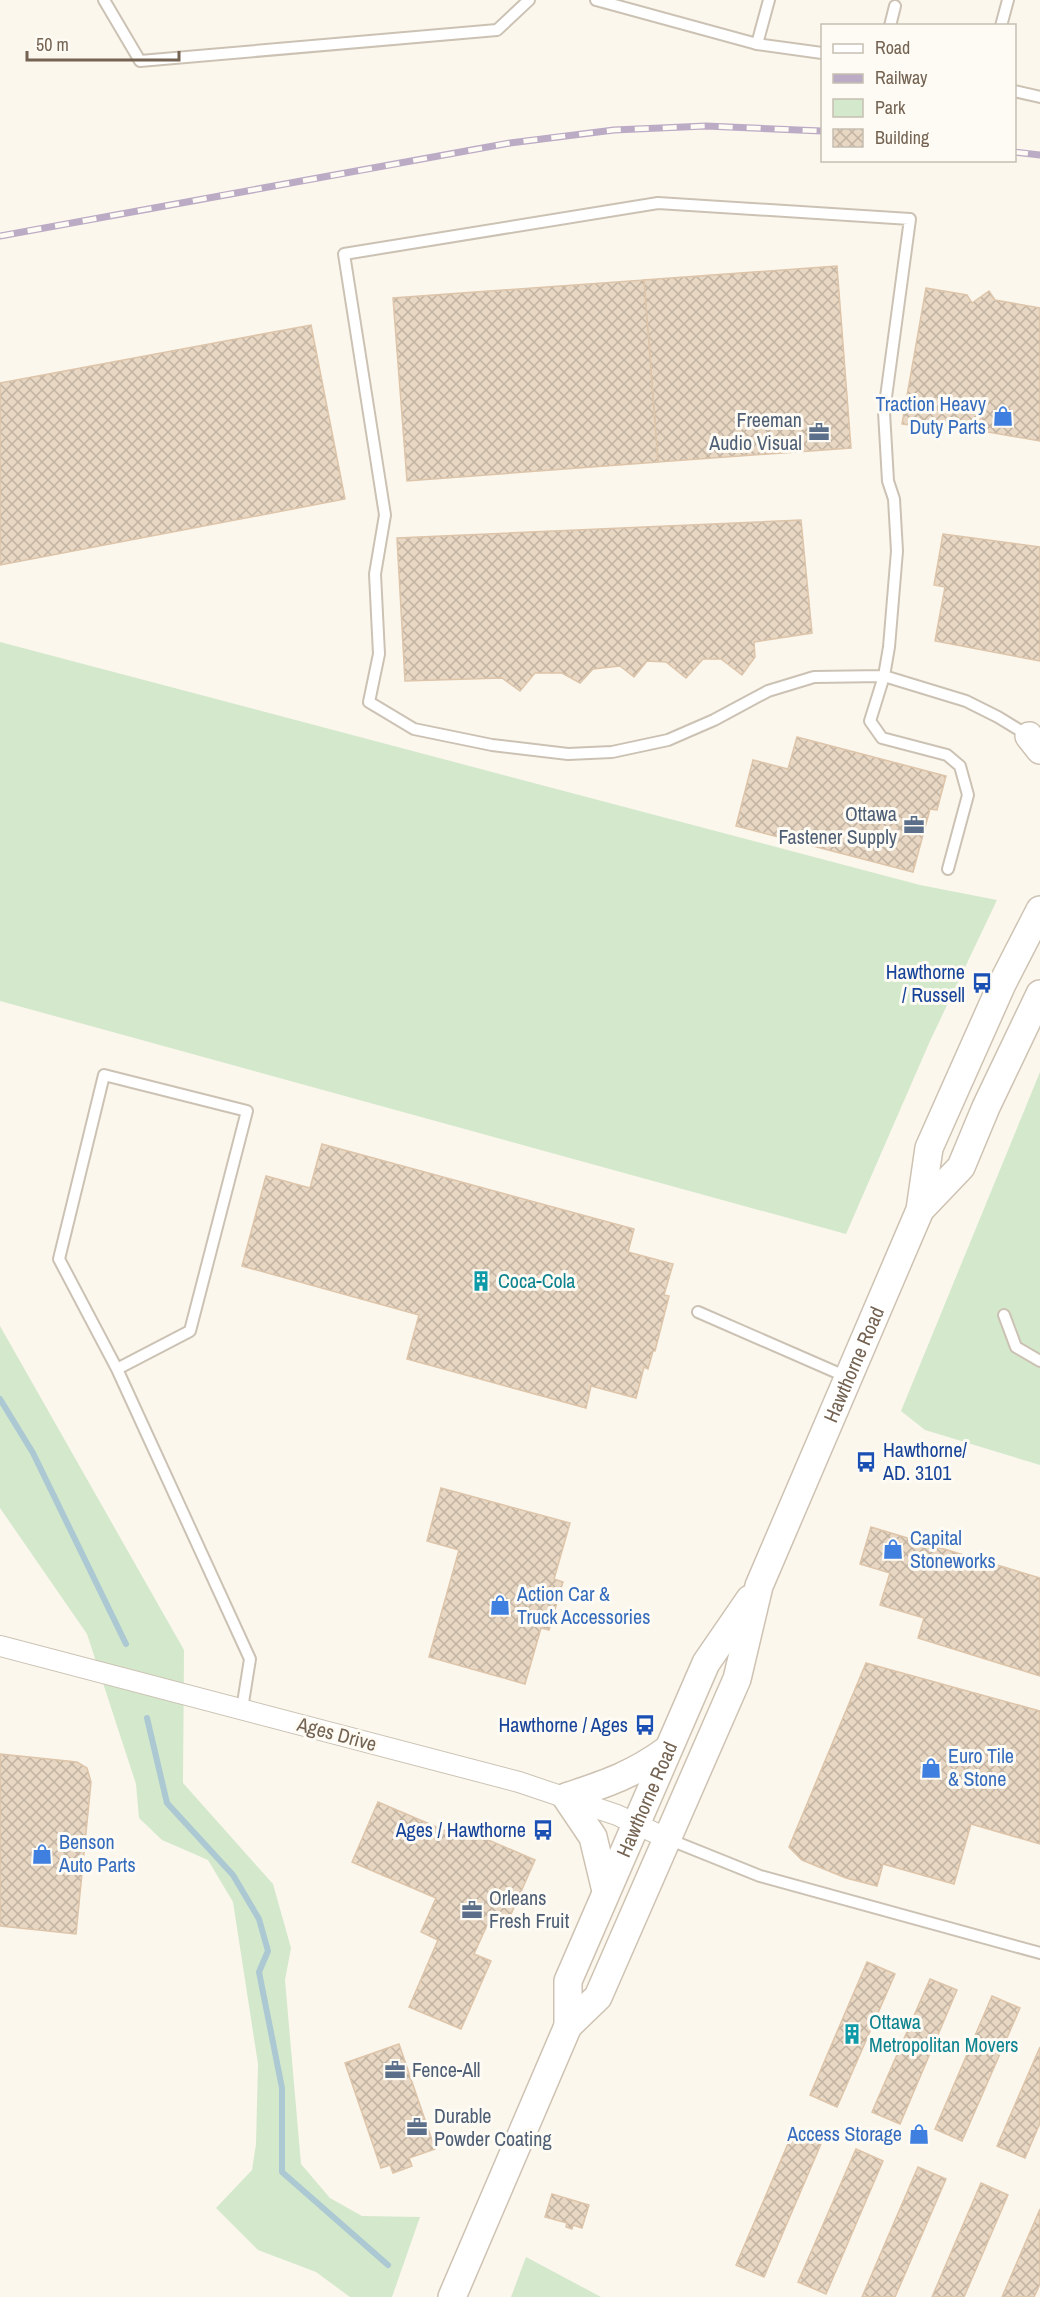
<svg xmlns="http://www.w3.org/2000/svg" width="1040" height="2297" viewBox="0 0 1040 2297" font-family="'Archivo Narrow',sans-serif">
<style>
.green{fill:#d4e8cc}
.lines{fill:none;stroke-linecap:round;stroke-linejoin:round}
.stream{stroke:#abc8d3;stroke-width:6}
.building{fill:url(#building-cross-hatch);stroke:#dec5aa;stroke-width:1.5}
.service-casing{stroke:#ccc2b4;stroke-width:14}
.minor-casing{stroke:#ccc2b4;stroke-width:22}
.secondary-casing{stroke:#cec2b2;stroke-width:30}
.service{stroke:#fff;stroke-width:10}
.minor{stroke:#fff;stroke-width:20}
.secondary{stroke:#fff;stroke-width:27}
.rail-casing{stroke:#bcabc5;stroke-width:7}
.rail{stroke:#fdfbf3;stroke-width:4.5;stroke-dasharray:14;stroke-linecap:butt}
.labels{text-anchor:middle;stroke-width:6;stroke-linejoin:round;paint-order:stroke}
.shop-label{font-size:20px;fill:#366cbe;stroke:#fdfbf3;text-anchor:start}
.service-label{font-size:20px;fill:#4e5e75;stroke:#fdfbf3;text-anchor:start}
.transit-label{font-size:20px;fill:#164399;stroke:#fdfbf3;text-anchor:end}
.culture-label{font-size:20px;fill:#0d838f;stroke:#fdfbf3;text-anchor:start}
.street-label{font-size:20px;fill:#746352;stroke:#fdfbf3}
</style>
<defs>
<pattern id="building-cross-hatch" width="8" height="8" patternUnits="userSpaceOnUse" patternTransform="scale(1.5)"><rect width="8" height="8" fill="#e8d7c3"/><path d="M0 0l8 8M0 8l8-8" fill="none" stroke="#c1b2a1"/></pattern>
</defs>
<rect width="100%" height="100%" fill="#fbf7ed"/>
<g class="green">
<path d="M0 642 920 885 997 900 930 1041 846 1234 0 1001Z"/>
<path d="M1040 1072V1465L925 1430 901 1411Z"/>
<path d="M0 1326 184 1650 183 1783 273 1884 291 1948 285 1980 301 2164 330 2198 362 2216 420 2217 392 2297H350L316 2272 258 2250 216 2208 252 2170 256 2144 258 2064 233 1902 208 1860 162 1840 139 1818 136 1784 87 1634 0 1508Z"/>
<path d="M526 2257 601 2297H511Z"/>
</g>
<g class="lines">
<g class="stream">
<path d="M0 1399 33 1453 126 1644"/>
<path d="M147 1718 167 1803 233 1875 259 1919 268 1951 259 1972 282 2088V2172L388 2265"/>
</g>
</g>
<g class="building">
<path d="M837 266 851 448 658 462 644 280Z"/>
<path d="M644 280 658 462 407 481 393 298Z"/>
<path d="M926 288 967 295 972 303 989 291 995 300 1040 308V441L942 424 940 430 902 424Z"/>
<path d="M311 325 345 499 0 565V383Z"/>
<path d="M801 520 812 633 754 642 755 657 742 675 721 659H703L686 678 666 662 647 661 634 677 620 666 593 669 580 683 562 673H535L520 691 502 678 405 681 397 538Z"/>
<path d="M943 534 1040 547V661L935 641 945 587 934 585Z"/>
<path d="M797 737 946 776 937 810 930 809 913 872 736 826 753 760 788 769Z"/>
<path d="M322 1144 634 1229 628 1252 673 1264 664 1295 669 1296 655 1351H653L648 1369 644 1367 636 1398 591 1386 586 1408 407 1359 419 1315 242 1266 266 1176 310 1188Z"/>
<path d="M441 1488 570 1523 554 1579 563 1582 549 1630 541 1628 525 1684 429 1657 459 1550 427 1541Z"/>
<path d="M871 1527 1040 1578V1676L918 1638 924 1618 880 1605 890 1573 860 1564Z"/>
<path d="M866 1663 1040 1711V1844L971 1824 954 1884 883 1864 877 1886 846 1878 802 1860 789 1847Z"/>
<path d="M0 1754 77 1762 87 1768 91 1782 76 1934 0 1926Z"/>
<path d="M378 1802 446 1831 449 1823 535 1860 505 1928 489 1921 474 1954 491 1961 461 2029 409 2007 438 1940 421 1932 436 1898 352 1862Z"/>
<path d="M867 1962 895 1974 837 2107 810 2095Z"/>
<path d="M930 1979 957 1990 900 2124 872 2112Z"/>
<path d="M992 1996 1020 2008 962 2141 935 2129Z"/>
<path d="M399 2044 435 2149 409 2158 412 2166 393 2173 390 2165 381 2168 345 2063Z"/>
<path d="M1040 2047V2123L1025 2158 997 2146Z"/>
<path d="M793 2132 821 2144 764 2277 736 2265Z"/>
<path d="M856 2149 883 2161 826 2294 798 2282Z"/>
<path d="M918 2167 946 2179 895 2297H862Z"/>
<path d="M981 2183 1008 2195 964 2297H932Z"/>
<path d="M552 2194 589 2205 582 2228 573 2225 572 2229 566 2227 567 2223 545 2217Z"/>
<path d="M1040 2209V2284L1034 2297H1002Z"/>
</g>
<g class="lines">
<g class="service-casing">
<g id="service">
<path d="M104 0 140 61 497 30 529 0"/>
<path d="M596 0 757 44 822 53"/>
<path d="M890 26 895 6"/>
<path d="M1001 26 1008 0"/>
<path d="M757 44 769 0"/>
<path d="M1014 91 1040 97"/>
<path d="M948 869 968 795 960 766 947 755 882 738 870 721 884 676 889 647 897 551 894 499 888 481 884 412 910 219 658 203 344 254 385 515 375 574 379 654 369 702 414 729 492 745 568 754 612 752 668 740 714 720 768 691 814 677 884 676 966 701 998 717 1029 736"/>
<path d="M698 1312 847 1377"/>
<path d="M1004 1315 1016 1347 1040 1361"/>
<path d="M117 1369 190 1331 247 1111 104 1075 59 1259 117 1369 250 1659 242 1709"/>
<path d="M668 1839 760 1876 1040 1953"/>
</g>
</g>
<g class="minor-casing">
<path id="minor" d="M0 1646 519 1782 617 1815 668 1839"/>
</g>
<g class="secondary-casing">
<g id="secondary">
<path d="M1029 736 1040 750"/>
<path d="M920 1210 961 1167 986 1107 1040 994"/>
<path d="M606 1891 593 1837 566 1797C605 1784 633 1775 667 1750"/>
<path id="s1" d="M568 2026V1981L706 1663 750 1599"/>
<path id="s2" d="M452 2297 568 2026 598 1997 737 1679 759 1586 920 1210 929 1148 1002 984 1040 910"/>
</g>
</g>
<use href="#service" class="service"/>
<use href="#minor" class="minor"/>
<use href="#secondary" class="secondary"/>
<g class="rail-casing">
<g id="rail">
<path d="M1014 152 1040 155"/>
<path d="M0 236 510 143 614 130 706 126 822 131"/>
</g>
</g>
<use href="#rail" class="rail"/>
</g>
<defs>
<g id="shop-bare" transform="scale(1.62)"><path d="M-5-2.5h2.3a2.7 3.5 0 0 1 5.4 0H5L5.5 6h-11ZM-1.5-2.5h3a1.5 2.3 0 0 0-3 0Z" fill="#3f7fe0" stroke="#fdfbf3" stroke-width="2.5" paint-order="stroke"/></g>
<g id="office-bare" transform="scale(1.62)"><path d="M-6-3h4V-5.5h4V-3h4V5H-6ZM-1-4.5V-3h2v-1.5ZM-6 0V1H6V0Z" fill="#5c6f8a" stroke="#fdfbf3" stroke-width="2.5" paint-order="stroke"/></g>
<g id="bus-bare" transform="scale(1.62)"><path d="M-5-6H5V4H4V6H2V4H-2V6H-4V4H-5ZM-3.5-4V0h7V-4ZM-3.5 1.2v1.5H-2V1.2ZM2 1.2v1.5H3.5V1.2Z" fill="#1a4fb4" stroke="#fdfbf3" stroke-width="2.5" paint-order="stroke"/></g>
<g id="building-bare" transform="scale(1.62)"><path d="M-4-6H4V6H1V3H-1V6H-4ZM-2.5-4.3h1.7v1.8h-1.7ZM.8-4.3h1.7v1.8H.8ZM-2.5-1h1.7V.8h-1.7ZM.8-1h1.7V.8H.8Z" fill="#0f9aa8" stroke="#fdfbf3" stroke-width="2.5" paint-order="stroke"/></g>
</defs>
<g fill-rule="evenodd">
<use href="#shop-bare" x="1003" y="416"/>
<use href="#office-bare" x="819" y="432"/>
<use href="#office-bare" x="914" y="825"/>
<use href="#bus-bare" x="982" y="983"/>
<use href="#building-bare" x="481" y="1281"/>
<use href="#bus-bare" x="866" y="1462"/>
<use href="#shop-bare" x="893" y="1549"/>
<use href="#shop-bare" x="500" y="1605"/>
<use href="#bus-bare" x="645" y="1725"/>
<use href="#shop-bare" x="931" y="1768"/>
<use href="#bus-bare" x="543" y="1830"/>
<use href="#shop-bare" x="42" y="1854"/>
<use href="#office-bare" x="472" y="1910"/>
<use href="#building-bare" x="852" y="2034"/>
<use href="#office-bare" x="395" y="2070"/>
<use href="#office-bare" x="417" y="2127"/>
<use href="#shop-bare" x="919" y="2134"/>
</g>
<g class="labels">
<g class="shop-label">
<text x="986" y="411" text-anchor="end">Traction Heavy<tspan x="986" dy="23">Duty Parts</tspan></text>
<text x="910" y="1545">Capital<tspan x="910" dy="23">Stoneworks</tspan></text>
<text x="517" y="1601">Action Car &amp;<tspan x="517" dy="23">Truck Accessories</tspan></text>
<text x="948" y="1763">Euro Tile<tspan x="948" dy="23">&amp; Stone</tspan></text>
<text x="59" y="1849">Benson<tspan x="59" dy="23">Auto Parts</tspan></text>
<text x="902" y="2141" text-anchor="end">Access Storage</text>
</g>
<g class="service-label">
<text x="802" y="427" text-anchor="end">Freeman<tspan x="802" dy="23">Audio Visual</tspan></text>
<text x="897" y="821" text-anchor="end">Ottawa<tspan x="897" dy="23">Fastener Supply</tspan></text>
<text x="489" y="1905">Orleans<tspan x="489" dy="23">Fresh Fruit</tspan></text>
<text x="412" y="2077">Fence-All</text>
<text x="434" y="2123">Durable<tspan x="434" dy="23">Powder Coating</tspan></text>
</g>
<g class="transit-label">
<text x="965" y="979">Hawthorne<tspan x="965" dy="23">/ Russell</tspan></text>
<text x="883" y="1457" text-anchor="start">Hawthorne/<tspan x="883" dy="23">AD. 3101</tspan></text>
<text x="628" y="1732">Hawthorne / Ages</text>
<text x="526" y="1837">Ages / Hawthorne</text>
</g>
<g class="culture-label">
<text x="498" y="1288">Coca-Cola</text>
<text x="869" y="2029">Ottawa<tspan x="869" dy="23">Metropolitan Movers</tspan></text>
</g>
<g class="street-label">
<text dy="7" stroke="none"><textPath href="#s2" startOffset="1020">Hawthorne Road</textPath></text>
<text transform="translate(337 1734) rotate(15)" y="7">Ages Drive</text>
<text dy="7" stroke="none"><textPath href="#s1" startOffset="243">Hawthorne Road</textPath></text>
</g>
</g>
<rect x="821" y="24" width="195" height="138" fill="#fdfbf3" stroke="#c6beb3" stroke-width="1.5"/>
<rect x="833" y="44" width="30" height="9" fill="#ffffff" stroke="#c6beb3" stroke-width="1.5"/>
<text x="875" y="54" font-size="18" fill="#746352">Road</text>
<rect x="833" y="74" width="30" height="9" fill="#bcabc5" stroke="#c6beb3" stroke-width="1.5"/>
<text x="875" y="84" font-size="18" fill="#746352">Railway</text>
<rect x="833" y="99" width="30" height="18" fill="#d4e8cc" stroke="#c6beb3" stroke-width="1.5"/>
<text x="875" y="114" font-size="18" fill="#746352">Park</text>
<rect x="833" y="129" width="30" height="18" fill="url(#building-cross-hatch)" stroke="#c6beb3" stroke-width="1.5"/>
<text x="875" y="144" font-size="18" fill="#746352">Building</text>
<path d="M27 51v9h152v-9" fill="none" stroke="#746352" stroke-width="3"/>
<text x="36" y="51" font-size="18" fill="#746352" stroke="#fdfbf3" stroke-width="4.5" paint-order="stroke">50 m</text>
</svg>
